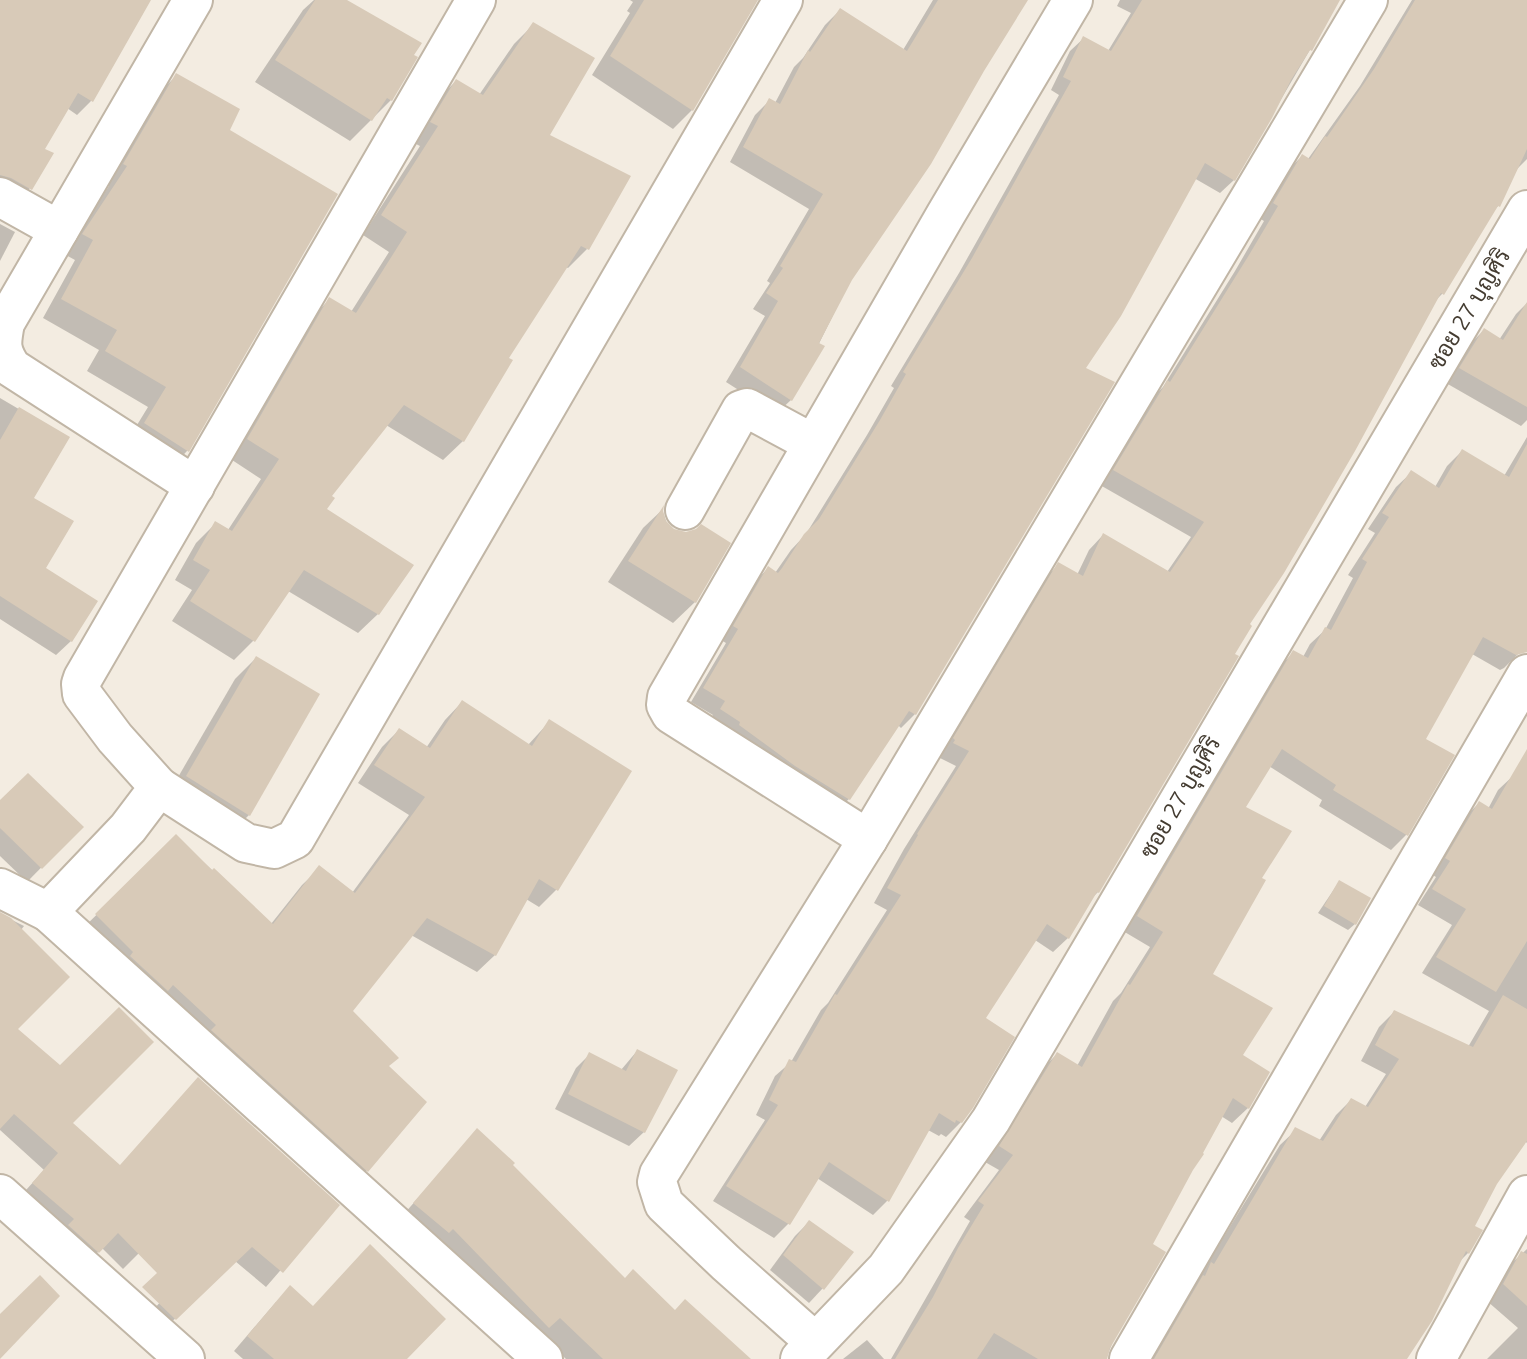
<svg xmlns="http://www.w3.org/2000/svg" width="1527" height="1359" viewBox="0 0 1527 1359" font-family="Ubuntu,Sarabun,sans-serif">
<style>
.shadow{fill:#0003}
.building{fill:#d8cab8}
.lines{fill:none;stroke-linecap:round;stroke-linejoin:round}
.minor-casing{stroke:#c1b6a6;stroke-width:42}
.minor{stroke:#fff;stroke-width:38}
.labels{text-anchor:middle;stroke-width:7;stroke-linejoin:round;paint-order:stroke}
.street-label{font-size:23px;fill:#443c31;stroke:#fff}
</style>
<rect width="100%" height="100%" fill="#f3ece1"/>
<g class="shadow">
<path d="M0 0H149L91 101 77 115 67 108 43 149 30 188 16 202 0 193Z"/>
<path d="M314 0H343L391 100 350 141 255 82 303 10Z"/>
<path d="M630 0H756L692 110 673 129 592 75 630 13 627 11 633 2Z"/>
<path d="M933 0H1026L851 279 791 400 776 414 726 382 765 316 753 309 770 283 767 281 809 209 730 162 755 115 770 100 775 103 794 67 803 58 825 25 840 10 903 50Z"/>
<path d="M1120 0H1339L1234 180 1220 193 1194 178 1084 368 915 714 901 728 898 725 849 799 835 812 708 723 713 715 691 702 726 643 721 640 755 582 768 568 775 573 791 550 806 534 867 435 894 388 891 386 959 273 1059 95 1051 90 1070 51 1084 38 1108 51 1131 13 1117 6Z"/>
<path d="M1412 0H1527V159L1515 171 1498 206 1492 213 1442 294 1433 303 1248 625 1098 892 1090 900 1068 938 1053 952 1035 940 983 1018 961 1122 946 1137 941 1134 939 1136 928 1130 887 1201 873 1215 817 1178 789 1223 774 1238 713 1201 765 1120 756 1115 775 1076 791 1062 821 1010 828 1003 887 910 874 903 904 849 956 766 940 758 942 755 940 753 1044 579 1059 564 1077 575 1089 550 1103 535 1167 572 1191 537 1100 485 1153 397 1163 387 1235 271 1264 221 1259 218 1287 171 1302 156 1308 159 1360 86Z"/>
<path d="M534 24 547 136 587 249 568 268 566 267 507 359 463 441 443 460 386 425 330 497 324 510 378 614 358 633 288 591 253 641 234 660 172 621 192 590 175 580 196 543 215 524 228 530 261 479 229 458 310 319 329 300 351 312 389 252 363 235 420 146 412 142 436 101 456 81 479 95 514 44Z"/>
<path d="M176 76 228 130 336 195 187 451 168 471 126 443 148 407 87 371 99 350 43 318 75 260 64 254 109 186 105 184 157 95Z"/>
<path d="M0 224 15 232 0 261Z"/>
<path d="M1527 303V420L1521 426 1446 383 1470 344 1484 330 1499 340 1516 314Z"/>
<path d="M0 398 68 438 32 499 43 569 71 641 56 655 0 619Z"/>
<path d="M1527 437V641L1520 652 1504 668 1500 670 1472 654 1424 739 1406 835 1391 850 1319 806 1322 800 1269 766 1244 807 1260 879 1211 974 1241 1055 1248 1108 1232 1123 1221 1116 1151 1244 1106 1359H891L970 1221 964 1217 999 1170 985 1162 1042 1069 1057 1054 1077 1066 1113 1001 1121 993 1150 947 1123 931 1279 667 1294 652 1303 657 1310 644 1325 630 1353 578 1348 575 1375 533 1368 529 1396 487 1412 472 1435 487 1447 466 1462 451 1504 476Z"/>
<path d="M662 510 695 602 673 623 608 582 643 528Z"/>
<path d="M256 658 249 815 228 836 170 791 235 679Z"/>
<path d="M462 702 528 745 549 722 557 889 539 907 526 899 495 955 477 972 411 935 350 1011 387 1066 367 1170 350 1188 79 932 176 837 271 924 302 885 320 868 352 893 409 815 358 783 382 747 399 730 426 748 445 720Z"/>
<path d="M1527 752V1143L1525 1141 1495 1183 1473 1227 1480 1231 1468 1253 1459 1262 1405 1359H1149L1280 1145 1296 1130 1319 1141 1336 1115 1351 1100 1365 1107 1386 1074 1361 1061 1379 1027 1394 1012 1468 1047 1489 1011 1422 973 1452 925 1418 905 1436 877 1431 874 1464 818 1479 803 1488 809 1498 790 1514 775Z"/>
<path d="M0 803 81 827 27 882 0 856Z"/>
<path d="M1339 882 1355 924 1348 930 1318 913Z"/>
<path d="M0 914 24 926 21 930 15 1029 70 1124 120 1166 337 1205 266 1287 235 1261 158 1335 143 1321 214 1243 181 1211 123 1269 102 1248 85 1265 18 1199 44 1170 0 1130Z"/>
<path d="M637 1051 644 1132 629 1146 555 1109 576 1068 590 1054 621 1070Z"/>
<path d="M477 1131 624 1280 727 1359H566L541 1335 396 1223Z"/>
<path d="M809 1222 823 1288 809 1303 770 1270 795 1236Z"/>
<path d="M1527 1249V1359H1487L1518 1328 1487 1301 1505 1269Z"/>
<path d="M276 1302 312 1307 405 1359H243L234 1351Z"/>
<path d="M867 1340 884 1359H843Z"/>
</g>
<g class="building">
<path d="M0 0H151L93 102 78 93 45 149 54 153 32 190 11 178 0 175Z"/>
<path d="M315 0H347L422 43 414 55 418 57 392 101 387 98 372 121 275 60Z"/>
<path d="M644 0H758L693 111 610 56Z"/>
<path d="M938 0H1028L984 71 931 164 852 280 819 343 825 346 792 401 740 367 778 301 766 293 783 268 780 266 823 194 743 147 769 98 780 104 808 50 810 52 840 8 907 51Z"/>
<path d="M1142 0H1340L1312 51 1310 50 1291 80 1272 118 1235 181 1205 163 1121 316 1086 368 1115 382 916 715 909 711 850 800 795 766 739 725 740 722 720 709 725 701 703 688 738 629 733 626 768 566 778 573 782 568 804 534 819 519 880 420 906 374 903 372 972 258 1071 81 1063 77 1083 36 1111 51Z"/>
<path d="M1415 0H1527V149L1500 207 1498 206 1444 295 1441 293 1355 451 1284 573 1250 624 1252 626 1235 654 1239 656 1099 893 1097 892 1069 939 1047 924 986 1018 1015 1037 973 1108 962 1123 956 1120 955 1123 939 1113 889 1202 829 1162 790 1225 726 1186 778 1105 769 1100 789 1059 796 1062 835 994 837 995 901 895 887 888 918 835 917 834 969 751 953 743 955 740 953 738 1058 562 1083 576 1103 533 1170 572 1204 522 1113 470 1164 386 1167 380 1170 382 1249 255 1278 206 1273 203 1302 154 1310 159 1325 136 1327 137 1374 69Z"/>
<path d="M533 22 595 58 550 135 631 176 589 250 581 246 509 358 513 360 464 442 404 405 332 496 335 498 327 509 414 565 379 615 304 570 255 642 190 601 210 570 193 560 215 521 232 531 279 459 247 439 329 297 356 313 407 232 381 215 438 126 430 122 456 79 483 95Z"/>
<path d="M176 73 240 109 230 130 338 194 189 452 144 423 166 387 105 351 117 330 61 299 93 240 82 234 127 166 123 164Z"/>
<path d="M1527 302V407L1459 368 1484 328 1503 340Z"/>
<path d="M19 407 70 437 34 498 74 521 46 568 98 601 72 642 0 596V440Z"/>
<path d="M1527 444V652L1516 655 1483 637 1426 739 1455 755 1408 836 1333 790 1336 785 1282 749 1246 807 1292 831 1262 878 1266 880 1213 974 1273 1008 1243 1055 1270 1072 1249 1109 1233 1098 1203 1153 1204 1154 1193 1170 1153 1244 1166 1252 1110 1348 1107 1359H1038L994 1333 977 1359H895L933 1297 958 1248 984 1205 978 1201 1013 1155 999 1146 1057 1052 1082 1067 1128 984 1130 985 1163 932 1137 916 1293 650 1308 658 1325 627 1331 630 1367 562 1362 559 1389 517 1382 513 1411 470 1439 488 1462 449 1509 477Z"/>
<path d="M664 505 663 511 666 521 674 529 686 532 696 529 701 524 731 543 696 603 628 561Z"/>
<path d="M256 656 320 694 250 816 186 776Z"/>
<path d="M462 700 532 746 549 719 632 771 558 891 539 879 496 956 427 918 353 1011 399 1058 389 1066 427 1102 368 1172 211 1030 216 1025 173 985 168 991 143 968 130 956 133 952 95 914 176 834 212 870 214 868 273 924 319 865 355 893 425 797 374 765 399 728 430 748Z"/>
<path d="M1527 749V941L1496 992 1436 957 1466 909 1432 889 1450 861 1445 858 1479 801 1492 809Z"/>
<path d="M28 773 84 827 42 869 0 828V800Z"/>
<path d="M1339 880 1371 898 1356 925 1324 906Z"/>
<path d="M0 912 11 918 70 977 18 1029 60 1065 119 1007 154 1042 73 1123 120 1165 198 1077 340 1205 283 1273 252 1247 176 1320 142 1287 157 1273 118 1233 99 1253 68 1225 74 1219 32 1183 58 1153 14 1114 0 1129Z"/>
<path d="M1503 995 1527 1009V1141L1497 1184 1475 1226 1483 1230 1469 1254 1466 1251 1432 1321 1407 1359H1154L1203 1275 1205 1276 1211 1262 1214 1264 1295 1127 1323 1141 1351 1098 1368 1107 1399 1059 1375 1045 1394 1010 1473 1047Z"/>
<path d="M637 1049 678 1070 645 1133 568 1094 589 1052 626 1071Z"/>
<path d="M477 1128 515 1163 513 1165 625 1278 633 1269 675 1310 685 1299 751 1359H603L560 1318 549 1328 453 1229 449 1233 413 1203Z"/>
<path d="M809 1220 854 1252 824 1290 783 1255Z"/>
<path d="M370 1244 446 1319 407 1359H274L247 1336 290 1285 313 1306Z"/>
<path d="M1521 1251 1527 1254V1306L1503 1284Z"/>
<path d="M40 1275 60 1296 0 1359V1314Z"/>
</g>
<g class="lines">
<g class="minor-casing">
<g id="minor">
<path d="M193 0 5 323C1 344 0 350 12 368L195 486"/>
<path d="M0 197 59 230"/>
<path d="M685 510 741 410 747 408 812 443"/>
<path d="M159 787 246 843 274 849 295 839 783 0"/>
<path d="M868 839 671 714 666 705 667 697 946 214 1073 0"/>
<path d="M0 888 48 912 128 828 159 787 115 738 82 694 81 684 83 678 476 0"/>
<path d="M48 912 543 1359"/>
<path d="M0 1194 185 1359"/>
<path d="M815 1342 726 1263 664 1204 657 1182 659 1174 868 839 1368 0"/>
<path d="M800 1359 886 1269 991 1120 1527 210"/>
<path d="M1129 1359 1527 674"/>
<path d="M1436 1359 1527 1195"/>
</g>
</g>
<use href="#minor" class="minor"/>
</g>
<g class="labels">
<g class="street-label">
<text transform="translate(1469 309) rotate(-59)" y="8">ซอย 27 บุญศิริ</text>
<text transform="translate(1180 797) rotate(-60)" y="8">ซอย 27 บุญศิริ</text>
</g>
</g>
</svg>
